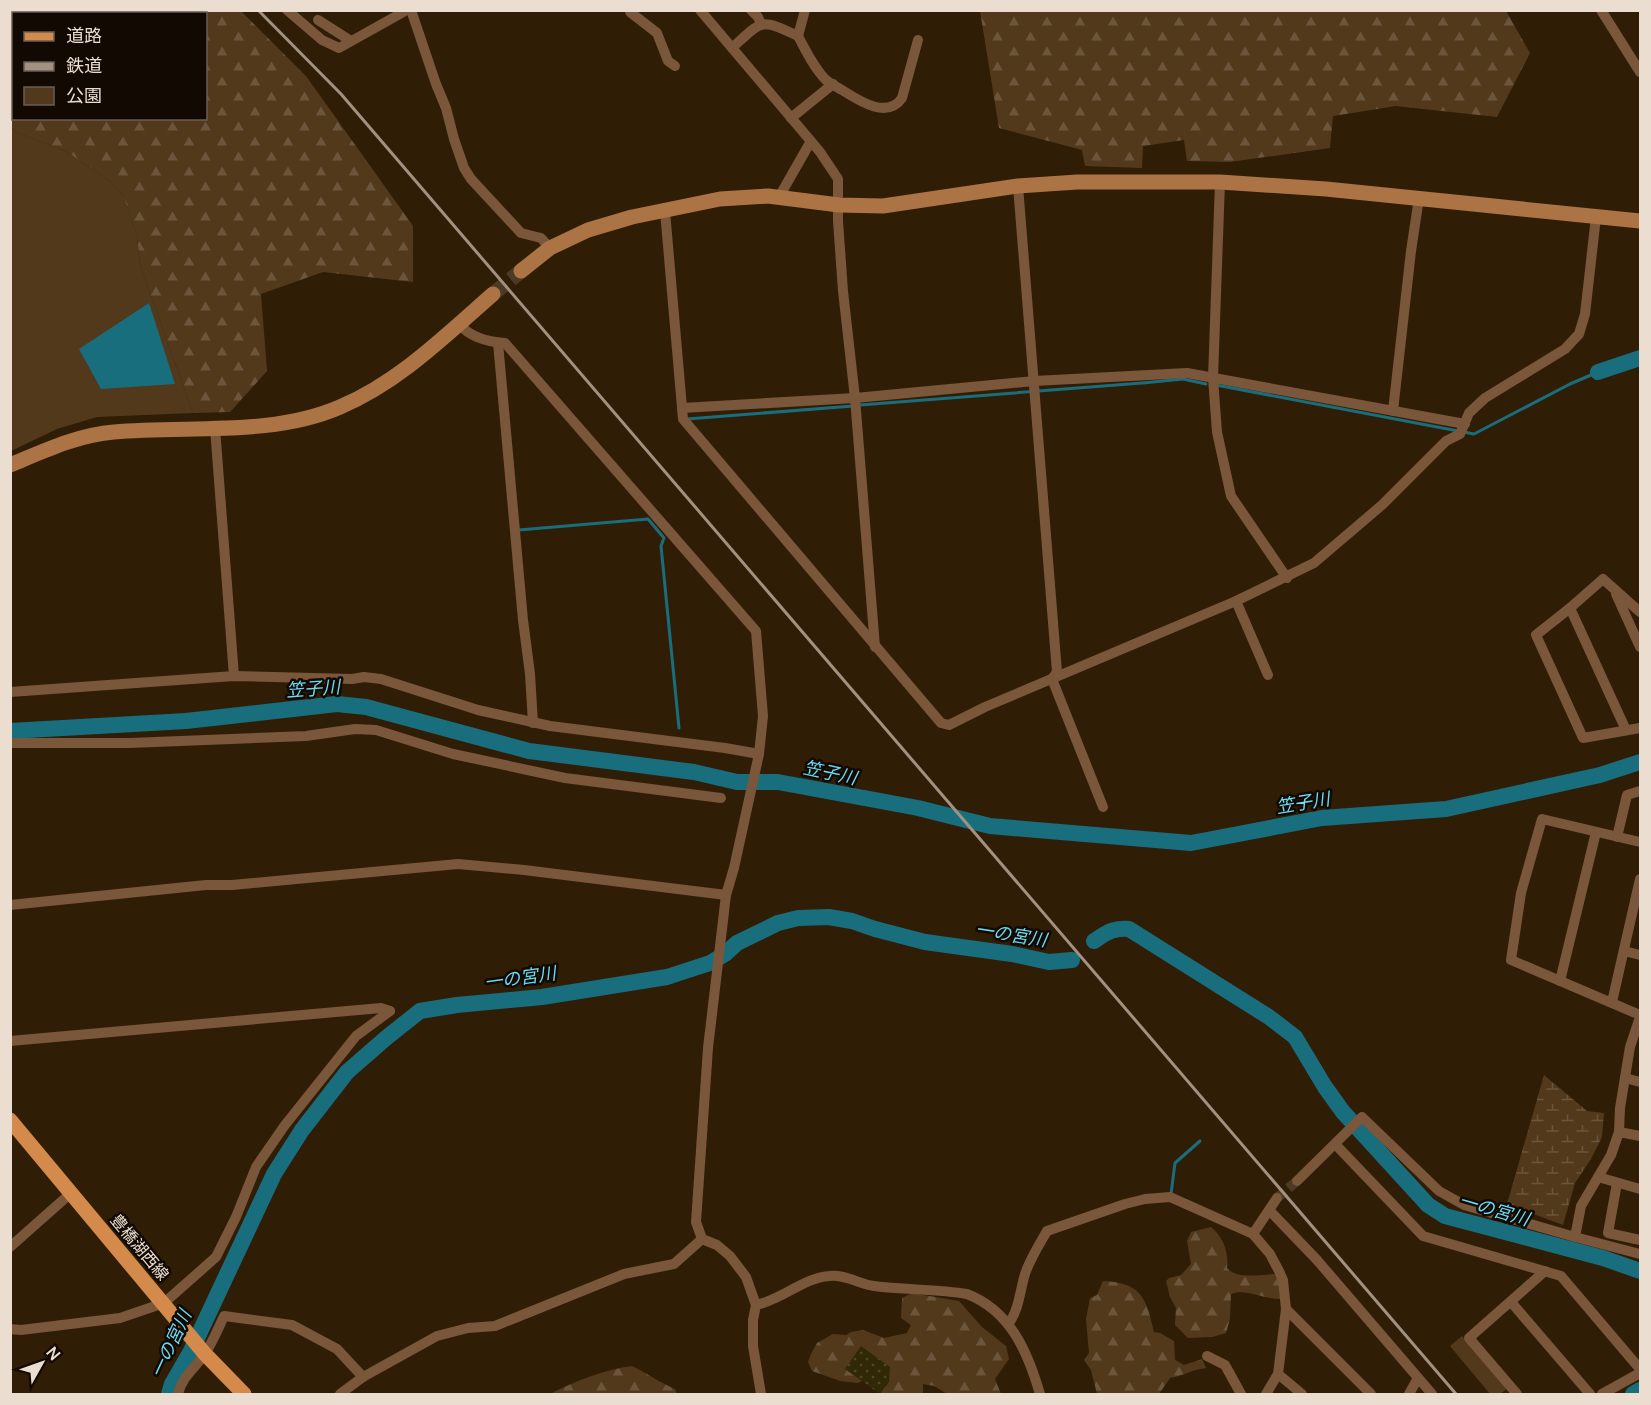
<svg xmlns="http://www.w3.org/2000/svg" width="1651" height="1405" viewBox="0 0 1651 1405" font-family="Manrope,'Noto Sans JP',sans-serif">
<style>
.green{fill:#52391c}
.forest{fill:url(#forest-firs);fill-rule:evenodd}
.wetland{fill:url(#wetland-marsh)}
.sand{fill:url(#sand-dots)}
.water{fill:#196e7e}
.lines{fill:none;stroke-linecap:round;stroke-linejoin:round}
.stream{stroke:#196e7e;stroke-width:3}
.river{stroke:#196e7e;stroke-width:16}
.street-tunnel{stroke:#4c3a24;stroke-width:10;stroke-dasharray:10 5;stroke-linecap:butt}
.secondary-tunnel{stroke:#4c3a24;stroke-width:15;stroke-dasharray:15 8;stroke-linecap:butt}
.street{stroke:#7a563a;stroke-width:10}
.secondary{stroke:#ac7345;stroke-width:15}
.primary{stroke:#d38a4b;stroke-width:15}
.rail{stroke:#a09180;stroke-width:3}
.labels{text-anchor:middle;stroke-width:5;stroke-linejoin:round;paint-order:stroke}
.street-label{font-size:16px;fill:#ebded1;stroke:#120903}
.water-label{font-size:18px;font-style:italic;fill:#68dcf5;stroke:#120903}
</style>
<defs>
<pattern id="forest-firs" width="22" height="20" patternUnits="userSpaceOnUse" patternTransform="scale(1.5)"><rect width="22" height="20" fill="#52391c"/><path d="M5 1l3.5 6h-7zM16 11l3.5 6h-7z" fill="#6b553c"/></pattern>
<pattern id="wetland-marsh" width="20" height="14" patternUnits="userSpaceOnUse" patternTransform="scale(1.5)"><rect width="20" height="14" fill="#52391c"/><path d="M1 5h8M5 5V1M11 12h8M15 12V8" fill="none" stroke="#6b553c"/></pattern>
<pattern id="sand-dots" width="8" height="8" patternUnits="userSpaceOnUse" patternTransform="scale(1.5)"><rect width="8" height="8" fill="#312807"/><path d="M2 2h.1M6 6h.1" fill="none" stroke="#4f472a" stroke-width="1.8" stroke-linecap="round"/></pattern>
</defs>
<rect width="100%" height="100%" fill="#301d06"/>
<g class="green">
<path d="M11 127 16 132 67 152 110 181 123 195 137 236 140 265 193 413 97 417 57 429 11 451Z"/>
<path d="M1462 1336 1508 1388 1500 1394H1490L1450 1346Z"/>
</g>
<g class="forest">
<path d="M10 11H241L306 76 413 226V282L323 272 261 294 267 371 230 412 193 413 140 265 137 236 123 195 110 181 67 152 16 132 11 127ZM14 14H206V118H14Z"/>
<path d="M980 11H1506L1530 53 1497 117 1396 106 1333 116 1330 148 1230 162 1187 161 1184 140 1143 146 1142 168 1085 166 1082 150 999 128Z"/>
<path d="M1211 1227C1223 1237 1229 1252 1227 1268 1237 1280 1263 1274 1278 1274L1281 1299C1266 1300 1246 1288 1231 1294L1230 1319 1226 1333 1212 1337 1188 1338 1175 1325 1176 1308 1170 1297 1166 1281 1169 1278 1181 1275 1191 1264 1187 1241 1191 1232Z"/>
<path d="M1103 1281C1142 1283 1146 1298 1154 1332L1160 1333 1174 1341 1175 1360 1184 1365 1202 1359 1206 1368C1193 1369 1183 1376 1170 1378L1159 1394H1097L1091 1370 1084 1360 1089 1353 1086 1319 1090 1298 1097 1295Z"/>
<path d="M912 1293 959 1301 982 1327 1006 1346 1009 1359 995 1379 1001 1394H947L934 1386 923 1384V1394H880L878 1384 871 1376 858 1383 840 1381 812 1371 808 1362 811 1354 817 1343 833 1334 846 1335 851 1332 863 1330 884 1338 907 1333 911 1325 901 1318 902 1298Z"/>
<path d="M632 1366C647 1373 660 1383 675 1389L677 1394H550C575 1381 603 1370 632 1366Z"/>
</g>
<path class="wetland" d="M1544 1075 1587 1111 1604 1113 1602 1137 1591 1159 1575 1183 1563 1225 1507 1204Z"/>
<path class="sand" d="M861 1346 890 1367 889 1382 880 1394 845 1369Z"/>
<path class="water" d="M149 303 175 384 101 389 79 349Z"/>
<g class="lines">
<g class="stream">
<path d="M1143 383 1183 379 1206 384"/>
<path d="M1216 385 1474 434 1570 384 1598 372"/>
<path d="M860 405 1142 383"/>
<path d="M687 419 853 406"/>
<path d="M519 530 648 519 664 538 661 546 679 728"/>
<path d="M1171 1194 1175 1163 1200 1141"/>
</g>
<g class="river">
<path d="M1598 372 1640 358"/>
<path d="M10 731 186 721 337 704 366 707 529 751 694 772 737 782H778L918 808 990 826 1191 843 1322 818 1446 809 1600 775 1640 762"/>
<path d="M1094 941C1106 933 1114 927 1129 929L1269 1017 1295 1037 1325 1087 1343 1112 1428 1205 1445 1216 1603 1258 1640 1271"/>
<path d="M169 1394 172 1384 191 1351 274 1174 302 1130 347 1072 386 1038 420 1011 457 1005 542 997 667 977 710 963 725 954 737 943 778 923 798 918 829 917 852 921 875 929 925 942 1012 954 1049 962 1072 960"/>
<path d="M1633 1394 1640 1390"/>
</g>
<path class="street-tunnel" d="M1277 1198 1297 1181"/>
<path class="secondary-tunnel" d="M493 294 521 271"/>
<g class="street">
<path d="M287 10 322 40 339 48 407 10"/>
<path d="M411 10 436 84 446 108 454 139 464 168 471 179 521 233 541 238 550 248"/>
<path d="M700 10 820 152 838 179V221L843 291 855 398 875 647"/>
<path d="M751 10 758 17 761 24"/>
<path d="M1601 10 1640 72"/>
<path d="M630 12 657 33 668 61 675 66"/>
<path d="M318 20 351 41"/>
<path d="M798 36C806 51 814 68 826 80 831 84 837 87 842 90 858 100 887 120 902 98L918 40"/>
<path d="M732 48C763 20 759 18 798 36L805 10"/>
<path d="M791 118 833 84"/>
<path d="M1220 182 1213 378 1217 432 1231 496 1287 578"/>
<path d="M1018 186 1057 672 1052 679"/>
<path d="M779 197 811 141"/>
<path d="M665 211 683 419 941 723 949 725 985 707 1236 601 1314 563 1382 505 1446 441 1460 434 1469 413 1485 398 1565 349 1579 334 1585 314 1596 217"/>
<path d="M459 324C470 337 489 342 505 343L756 631 763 716 759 754 734 868 726 895 708 1048 696 1222 702 1239 717 1245 730 1256 746 1277 756 1305 753 1320V1346L761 1394"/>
<path d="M498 343 523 620 530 674 533 723"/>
<path d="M682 408 855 398 1034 381 1187 373 1465 424"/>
<path d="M1393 411 1411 251 1419 198"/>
<path d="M215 428 234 676"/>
<path d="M1616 594 1640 647"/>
<path d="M1236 601 1268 675"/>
<path d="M1570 608 1626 730"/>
<path d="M1640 612 1603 579 1570 608 1536 635 1583 738 1640 728"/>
<path d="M1052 679 1103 807"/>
<path d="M10 692 234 676 352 679 364 677 381 679 478 710 550 726 725 748 759 754"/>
<path d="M10 743H130L306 736 355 729 376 730 453 754 565 778 721 798"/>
<path d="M1617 837 1627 795 1640 791"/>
<path d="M1640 842 1542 819 1521 893 1511 960 1640 1015"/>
<path d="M10 905 206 885H232L458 864 524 870 726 895"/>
<path d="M1624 951 1640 955"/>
<path d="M1560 981 1596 832"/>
<path d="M1612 1002 1640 879"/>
<path d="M10 1041 381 1008 390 1011"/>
<path d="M1625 1078 1640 1082"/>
<path d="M1619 1132 1640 1136"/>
<path d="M1335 1144 1423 1236 1561 1276 1640 1369"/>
<path d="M1598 1177 1640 1189"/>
<path d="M1297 1181 1362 1117 1439 1191 1464 1205 1575 1237 1581 1206 1611 1155 1619 1132 1620 1108 1630 1047 1640 1017"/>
<path d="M1617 1183 1608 1233 1640 1240"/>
<path d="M1270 1211 1317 1260 1432 1394"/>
<path d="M1253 1234 1277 1198"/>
<path d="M1575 1237 1640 1254"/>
<path d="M10 1247 71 1193"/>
<path d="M1511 1302 1590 1394"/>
<path d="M756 1305C782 1300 803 1278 829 1276 845 1274 859 1284 874 1286 905 1290 937 1289 967 1294 1011 1311 1028 1353 1040 1394"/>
<path d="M1286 1309 1371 1394"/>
<path d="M1008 1324C1019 1311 1020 1290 1025 1274 1030 1259 1039 1245 1047 1231L1125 1204 1145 1199 1170 1197 1253 1234 1270 1254 1279 1271 1283 1280 1286 1309 1278 1374 1266 1394"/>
<path d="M10 1329 21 1330 120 1318 164 1303 216 1257 236 1217 256 1167 285 1125 356 1036 390 1011"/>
<path d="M1207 1356 1225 1365 1241 1394"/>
<path d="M1278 1374 1302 1394"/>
<path d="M178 1394C182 1377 194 1369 204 1355 212 1344 218 1329 224 1316L292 1325 337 1349 363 1377"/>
<path d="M340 1394 363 1377 437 1336 468 1328 495 1326 624 1274 674 1264 702 1239"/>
<path d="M1409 1394 1418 1378"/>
<path d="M1517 1394 1469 1338 1545 1271"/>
<path d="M1602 1394 1640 1373"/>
</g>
<g class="secondary">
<path d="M521 271 550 248 588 230 632 217 720 199 768 196 839 205 883 206 1018 186 1077 182H1220L1326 189 1640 221"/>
<path d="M10 465C44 451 77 435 114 432 188 425 271 437 340 407 399 382 445 336 493 294"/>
</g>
<path class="primary" d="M10 1120 205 1354 244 1394"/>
<path class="rail" d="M258 10 341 94 1456 1394"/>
</g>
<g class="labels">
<g class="street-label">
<text transform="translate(140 1247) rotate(50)" y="6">豊橋湖西線</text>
</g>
<g class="water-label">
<text transform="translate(313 689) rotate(-4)" y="6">笠子川</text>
<text transform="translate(830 773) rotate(12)" y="6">笠子川</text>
<text transform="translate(1303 803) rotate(-9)" y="6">笠子川</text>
<text transform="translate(1011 935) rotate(9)" y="6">一の宮川</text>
<text transform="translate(520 978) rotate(-8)" y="6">一の宮川</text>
<text transform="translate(1494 1210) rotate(16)" y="6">一の宮川</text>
<text transform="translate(171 1344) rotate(-65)" y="6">一の宮川</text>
</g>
</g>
<rect width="1651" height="1405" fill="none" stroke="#ebded1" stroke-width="24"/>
<rect x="12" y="12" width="195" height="108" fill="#120903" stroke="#695e55" stroke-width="1.5"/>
<rect x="24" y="32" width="30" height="9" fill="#d38a4b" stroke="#695e55" stroke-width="1.5"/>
<text x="66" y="42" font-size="18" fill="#ebded1">道路</text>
<rect x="24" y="62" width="30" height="9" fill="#a09180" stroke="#695e55" stroke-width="1.5"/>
<text x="66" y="72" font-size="18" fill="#ebded1">鉄道</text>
<rect x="24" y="87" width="30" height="18" fill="#52391c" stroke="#695e55" stroke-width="1.5"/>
<text x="66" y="102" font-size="18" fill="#ebded1">公園</text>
<g transform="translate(42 1363) rotate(50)" stroke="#120903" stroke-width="4.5" paint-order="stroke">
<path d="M0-4.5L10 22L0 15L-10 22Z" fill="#ebded1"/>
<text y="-9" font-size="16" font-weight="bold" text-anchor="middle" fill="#ebded1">N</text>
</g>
</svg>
